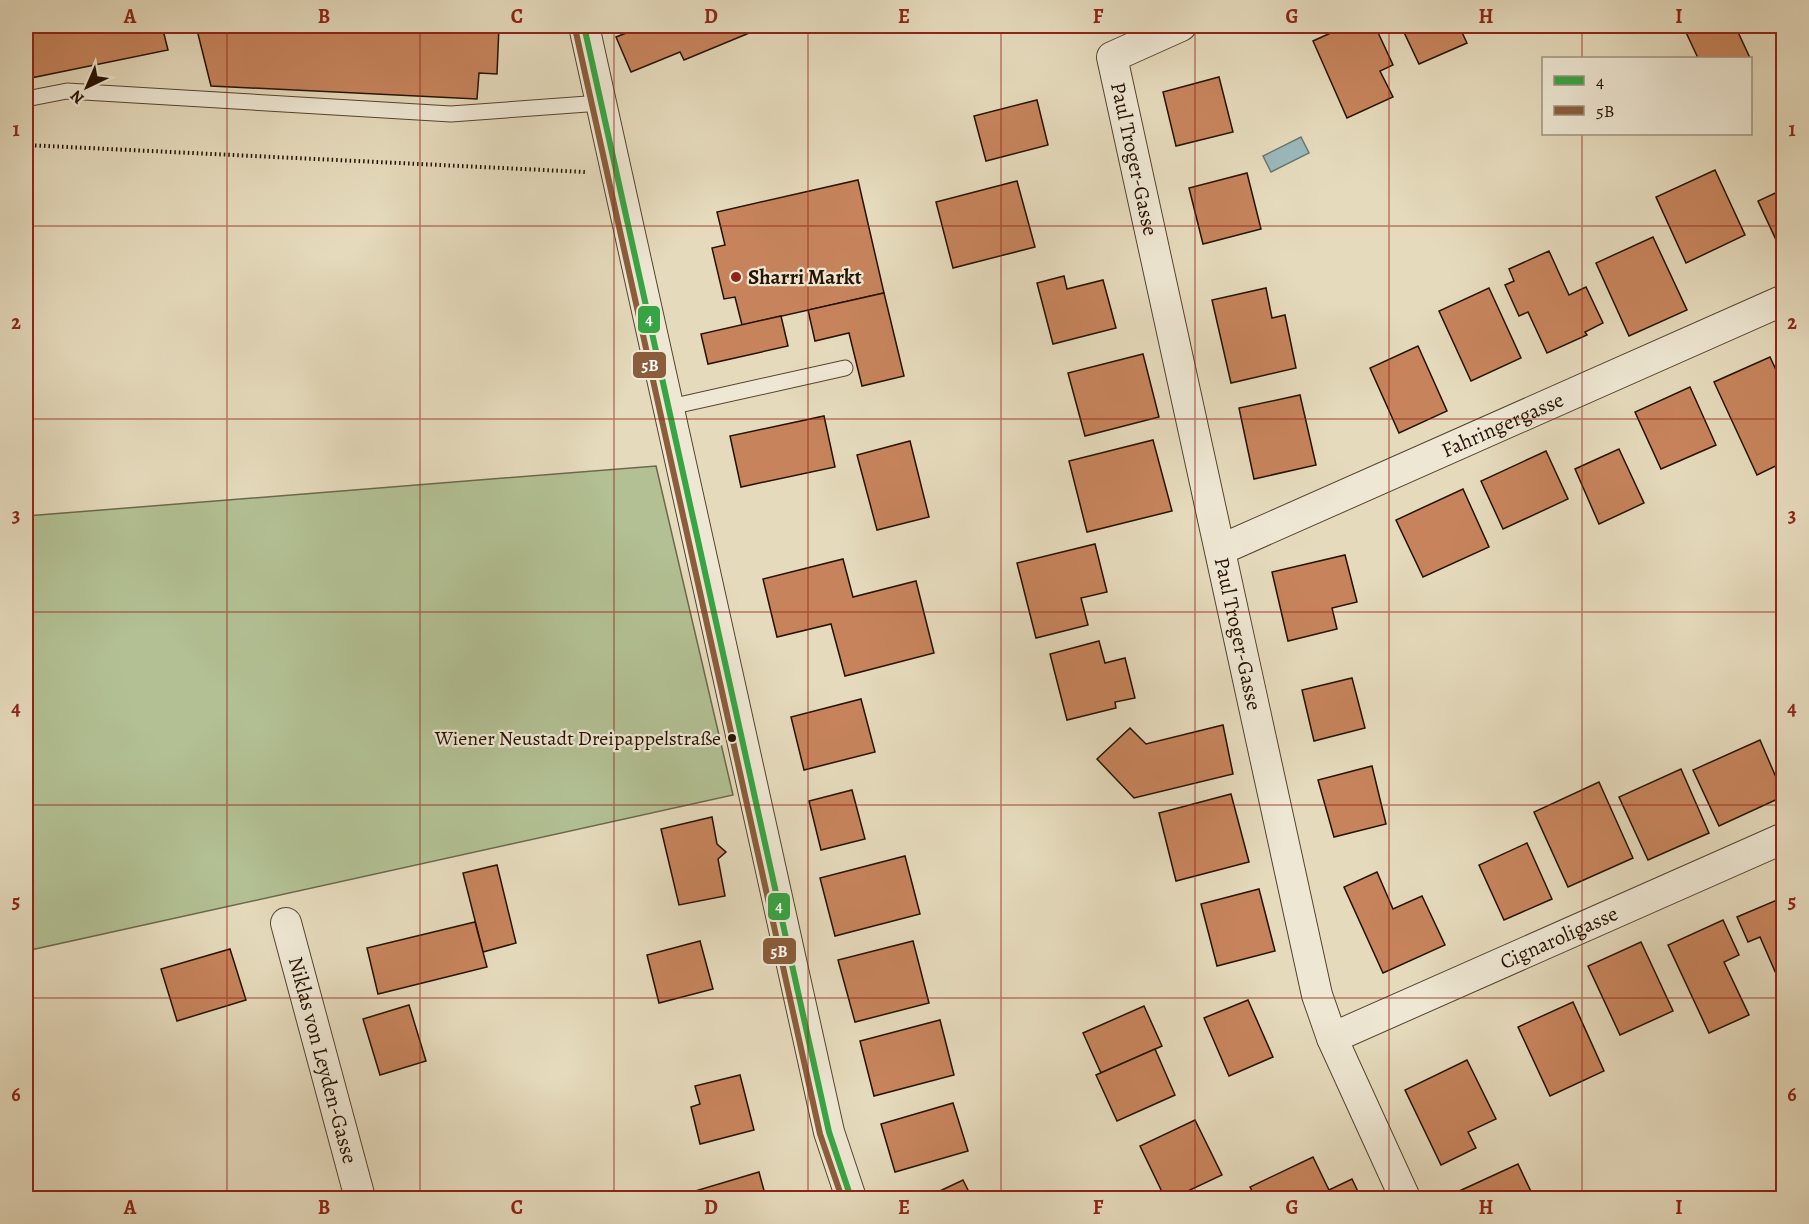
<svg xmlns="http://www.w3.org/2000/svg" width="1809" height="1224" viewBox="0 0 1809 1224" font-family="Alegreya,serif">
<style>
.green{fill:#b2c093;stroke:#6c694a;stroke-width:1.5}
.water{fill:#9ab8bb;stroke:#6c7670;stroke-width:1.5}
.building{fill:#c7845c;stroke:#261200;stroke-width:1.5}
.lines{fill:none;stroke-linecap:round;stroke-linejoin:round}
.service-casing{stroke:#56442f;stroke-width:17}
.minor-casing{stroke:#56442f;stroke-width:32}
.path{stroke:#261200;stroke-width:4;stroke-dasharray:1.5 3;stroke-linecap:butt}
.service{stroke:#eee7d3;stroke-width:15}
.minor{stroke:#eee7d3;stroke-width:30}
.bus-1-casing{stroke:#eee7d3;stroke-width:10}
.bus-2-casing{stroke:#eee7d3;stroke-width:10}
.bus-1{stroke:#37a543;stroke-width:6}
.bus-2{stroke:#8b5d3b;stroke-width:6}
.grid{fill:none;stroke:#8f2418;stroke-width:1.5;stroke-opacity:0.55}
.poi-dot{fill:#8f2418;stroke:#eee7d3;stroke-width:2}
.bus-dot{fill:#261200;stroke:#eee7d3;stroke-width:2}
.labels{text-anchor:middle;stroke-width:4.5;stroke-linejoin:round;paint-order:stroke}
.bus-label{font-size:20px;fill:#261200;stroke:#eee7d3;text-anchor:end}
.street-label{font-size:21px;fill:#261200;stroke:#eee7d3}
.poi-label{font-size:21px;font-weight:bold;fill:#261200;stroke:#eee7d3;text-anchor:start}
.line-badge{stroke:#eee7d3;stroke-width:2}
.badge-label{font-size:16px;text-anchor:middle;font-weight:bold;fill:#fff}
.neatline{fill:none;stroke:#8f2418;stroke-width:2}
.grid-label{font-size:20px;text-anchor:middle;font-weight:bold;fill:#8f2418}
</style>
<rect width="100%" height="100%" fill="#e5dabc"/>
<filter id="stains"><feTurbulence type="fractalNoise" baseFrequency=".00333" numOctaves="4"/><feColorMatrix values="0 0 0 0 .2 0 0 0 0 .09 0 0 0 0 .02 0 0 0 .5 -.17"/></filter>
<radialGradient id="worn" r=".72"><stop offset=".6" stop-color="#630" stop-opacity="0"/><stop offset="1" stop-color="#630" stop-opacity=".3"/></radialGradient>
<path class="green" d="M656 466 733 795 26 951V516Z"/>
<path class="water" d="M1301 137 1309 153 1271 172 1263 156Z"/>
<g class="building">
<path d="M26 26H162L168 50 26 79Z"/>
<path d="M196 26H499L497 74 479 73 477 99 211 86Z"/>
<path d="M644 26H766L684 60 680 52 631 72 616 37Z"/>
<path d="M1346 26H1375L1393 65 1380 71 1393 97 1347 118 1313 41Z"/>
<path d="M1401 26H1459L1467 43 1419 64Z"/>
<path d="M1683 26H1751L1738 32 1750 58H1698Z"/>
<path d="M1219 77 1233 132 1176 146 1163 92Z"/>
<path d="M1037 100 1048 145 986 161 974 116Z"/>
<path d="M1715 170 1745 235 1686 263 1656 197Z"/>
<path d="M1247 173 1261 229 1203 244 1189 188Z"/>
<path d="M858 180 884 293 742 325 735 297 724 299 712 248 725 245 717 212Z"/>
<path d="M1017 181 1035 247 953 268 936 202Z"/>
<path d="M1784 189V257L1758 201Z"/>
<path d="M1653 237 1687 310 1629 336 1596 263Z"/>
<path d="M1549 251 1569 295 1586 287 1603 323 1585 332 1587 335 1547 353 1528 312 1519 316 1505 285 1514 281 1509 269Z"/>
<path d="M1064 276 1067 289 1103 280 1116 328 1053 344 1037 283Z"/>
<path d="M1266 288 1272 318 1285 315 1296 368 1231 383 1212 300Z"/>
<path d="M1489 288 1521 358 1471 381 1439 311Z"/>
<path d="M884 293 904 376 862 386 849 333 815 341 808 310Z"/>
<path d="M781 316 788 346 708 364 701 334Z"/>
<path d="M1418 346 1447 411 1399 433 1370 368Z"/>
<path d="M1143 354 1159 417 1085 436 1068 373Z"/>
<path d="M1770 357 1784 387V462L1757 475 1714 382Z"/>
<path d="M1690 387 1716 445 1661 469 1635 412Z"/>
<path d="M1300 395 1316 465 1254 479 1239 408Z"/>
<path d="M824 416 835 467 741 487 730 436Z"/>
<path d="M1153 440 1172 511 1087 532 1069 461Z"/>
<path d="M910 441 929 517 877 530 857 455Z"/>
<path d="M1619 449 1644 503 1599 524 1575 469Z"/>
<path d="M1546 451 1568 499 1503 529 1481 481Z"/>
<path d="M1463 489 1489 547 1423 577 1396 520Z"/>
<path d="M1095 544 1107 592 1081 598 1088 625 1036 638 1017 563Z"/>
<path d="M1345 555 1357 602 1332 608 1337 629 1288 641 1272 572Z"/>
<path d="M843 559 853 597 916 581 934 653 845 676 831 624 777 637 763 579Z"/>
<path d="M1099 641 1105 663 1125 658 1135 698 1115 702 1116 708 1067 720 1050 654Z"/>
<path d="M1352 678 1365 728 1314 741 1302 690Z"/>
<path d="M861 699 875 752 804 770 791 717Z"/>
<path d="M1223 725 1233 774 1134 798 1097 759 1130 728 1146 744Z"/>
<path d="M1760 740 1784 796 1719 826 1693 770Z"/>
<path d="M1372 766 1386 824 1334 837 1318 780Z"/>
<path d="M1681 769 1709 833 1648 860 1619 797Z"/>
<path d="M1599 782 1633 858 1568 887 1534 812Z"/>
<path d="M852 790 865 839 821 850 809 801Z"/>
<path d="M1231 794 1249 862 1176 881 1159 813Z"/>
<path d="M712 817 717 844 726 852 718 859 725 896 679 905 661 829Z"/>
<path d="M1527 843 1552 899 1504 920 1479 865Z"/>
<path d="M905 856 920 914 835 936 820 878Z"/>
<path d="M497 865 516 943 483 952 463 873Z"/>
<path d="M1377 872 1393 909 1422 896 1445 945 1383 973 1344 887Z"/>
<path d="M1259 889 1275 951 1217 966 1201 904Z"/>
<path d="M1784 897V973L1777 976 1760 937 1748 942 1737 917Z"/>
<path d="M1723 920 1739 955 1724 962 1749 1015 1709 1033 1668 945Z"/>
<path d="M475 922 487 967 378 994 367 948Z"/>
<path d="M700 941 713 989 659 1003 647 955Z"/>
<path d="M913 941 929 1003 855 1022 838 960Z"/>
<path d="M1641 942 1673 1011 1620 1035 1588 966Z"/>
<path d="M230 949 246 1000 177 1021 161 969Z"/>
<path d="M1248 1000 1273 1057 1229 1076 1204 1018Z"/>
<path d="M1573 1002 1604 1071 1550 1096 1518 1027Z"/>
<path d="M409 1005 426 1061 380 1075 363 1019Z"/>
<path d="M1144 1006 1162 1046 1101 1073 1083 1033Z"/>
<path d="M940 1020 954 1075 874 1096 860 1041Z"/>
<path d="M1155 1049 1175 1095 1117 1121 1096 1075Z"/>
<path d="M1467 1060 1496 1119 1468 1132 1476 1148 1441 1165 1405 1090Z"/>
<path d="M740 1075 754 1130 700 1144 691 1107 700 1104 695 1086Z"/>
<path d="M953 1103 968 1151 895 1172 881 1124Z"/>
<path d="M1195 1120 1222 1175 1173 1198H1165L1140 1146Z"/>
<path d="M1313 1157 1329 1190 1352 1179 1361 1198H1256L1250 1187Z"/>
<path d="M1518 1164 1534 1198H1457L1455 1193Z"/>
<path d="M759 1172 766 1198H676L675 1197Z"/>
<path d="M963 1180 972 1198H925Z"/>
</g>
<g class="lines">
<g class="service-casing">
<g id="service">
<path d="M26 99 67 91 451 114 601 103"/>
<path d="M670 407 845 368"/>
</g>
</g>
<g class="minor-casing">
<g id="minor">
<path d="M584 26 829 1132 851 1198"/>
<path id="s1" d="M1181 26 1112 57 1317 995 1332 1038 1405 1198"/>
<path id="s2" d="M1220 550 1784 300"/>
<path id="s3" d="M286 923 360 1198"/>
<path id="s4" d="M1332 1038 1784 838"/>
</g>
</g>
<path class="path" d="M26 145 585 172"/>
<use href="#service" class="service"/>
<use href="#minor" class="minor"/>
<g class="bus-1-casing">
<path id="bus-1" d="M584 26 829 1132 851 1198"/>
</g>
<g class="bus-2-casing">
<path id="bus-2" d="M575 28 820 1134 842 1198"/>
</g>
<use href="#bus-1" class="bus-1"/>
<use href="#bus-2" class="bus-2"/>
</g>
<path class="grid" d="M227 26V1198M420 26V1198M614 26V1198M808 26V1198M1001 26V1198M1195 26V1198M1389 26V1198M1582 26V58M1582 134V1198M26 226H1784M26 419H1784M26 612H1784M26 805H1784M26 998H1784"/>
<circle class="poi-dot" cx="736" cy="277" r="6"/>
<circle class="bus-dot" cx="732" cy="738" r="5"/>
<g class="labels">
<g class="bus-label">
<text x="721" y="745">Wiener Neustadt Dreipappelstraße</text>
</g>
<g class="street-label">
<text dy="7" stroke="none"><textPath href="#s1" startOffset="180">Paul Troger-Gasse</textPath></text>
<text dy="7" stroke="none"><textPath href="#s2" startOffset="309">Fahringergasse</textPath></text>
<text dy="7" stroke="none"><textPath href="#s1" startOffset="666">Paul Troger-Gasse</textPath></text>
<text dy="7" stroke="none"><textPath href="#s4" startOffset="248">Cignaroligasse</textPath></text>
<text dy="7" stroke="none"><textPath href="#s3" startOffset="142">Niklas von Leyden-Gasse</textPath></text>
</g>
<g class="poi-label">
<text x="748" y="284">Sharri Markt</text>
</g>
</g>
<g class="line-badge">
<rect x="637" y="305" width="24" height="29" rx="6" fill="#37a543"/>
<rect x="632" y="351" width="35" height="28" rx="6" fill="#8b5d3b"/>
<rect x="767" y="892" width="24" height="29" rx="6" fill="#37a543"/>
<rect x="762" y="937" width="35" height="28" rx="6" fill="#8b5d3b"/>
</g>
<g class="badge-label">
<text x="649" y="325">4</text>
<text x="650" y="371">5B</text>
<text x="779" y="912">4</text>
<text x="779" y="957">5B</text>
</g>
<rect width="1809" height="1224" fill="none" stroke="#e5dabc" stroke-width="66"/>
<rect x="1542" y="57" width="210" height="78" fill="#eee7d3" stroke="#9e927f" stroke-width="1.5"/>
<rect x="1554" y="76" width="30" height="9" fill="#37a543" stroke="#9e927f" stroke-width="1.5"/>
<text x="1596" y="87" font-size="18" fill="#261200">4</text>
<rect x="1554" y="106" width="30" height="9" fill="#8b5d3b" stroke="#9e927f" stroke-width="1.5"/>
<text x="1596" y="117" font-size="18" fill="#261200">5B</text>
<g transform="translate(87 87) rotate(224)" stroke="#eee7d3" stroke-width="4.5" paint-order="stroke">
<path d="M0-4.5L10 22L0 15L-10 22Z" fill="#261200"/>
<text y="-9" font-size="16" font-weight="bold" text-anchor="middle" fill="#261200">N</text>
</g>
<rect x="33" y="33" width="1743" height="1158" class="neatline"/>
<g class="grid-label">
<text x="130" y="23">A</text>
<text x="324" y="23">B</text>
<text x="517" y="23">C</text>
<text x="711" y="23">D</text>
<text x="904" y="23">E</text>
<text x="1098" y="23">F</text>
<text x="1292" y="23">G</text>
<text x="1486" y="23">H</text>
<text x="1679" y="23">I</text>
<text x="16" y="136">1</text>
<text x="1792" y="136">1</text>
<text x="16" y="329">2</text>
<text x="1792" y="329">2</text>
<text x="16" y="522">3</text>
<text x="1792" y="522">3</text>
<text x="16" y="715">4</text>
<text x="1792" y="715">4</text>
<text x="16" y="908">5</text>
<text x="1792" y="908">5</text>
<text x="16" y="1101">6</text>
<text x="1792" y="1101">6</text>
<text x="130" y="1214">A</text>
<text x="324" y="1214">B</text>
<text x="517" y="1214">C</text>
<text x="711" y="1214">D</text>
<text x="904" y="1214">E</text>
<text x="1098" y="1214">F</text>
<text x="1292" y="1214">G</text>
<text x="1486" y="1214">H</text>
<text x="1679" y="1214">I</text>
</g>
<rect width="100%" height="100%" filter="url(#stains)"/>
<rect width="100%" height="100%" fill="url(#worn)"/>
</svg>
